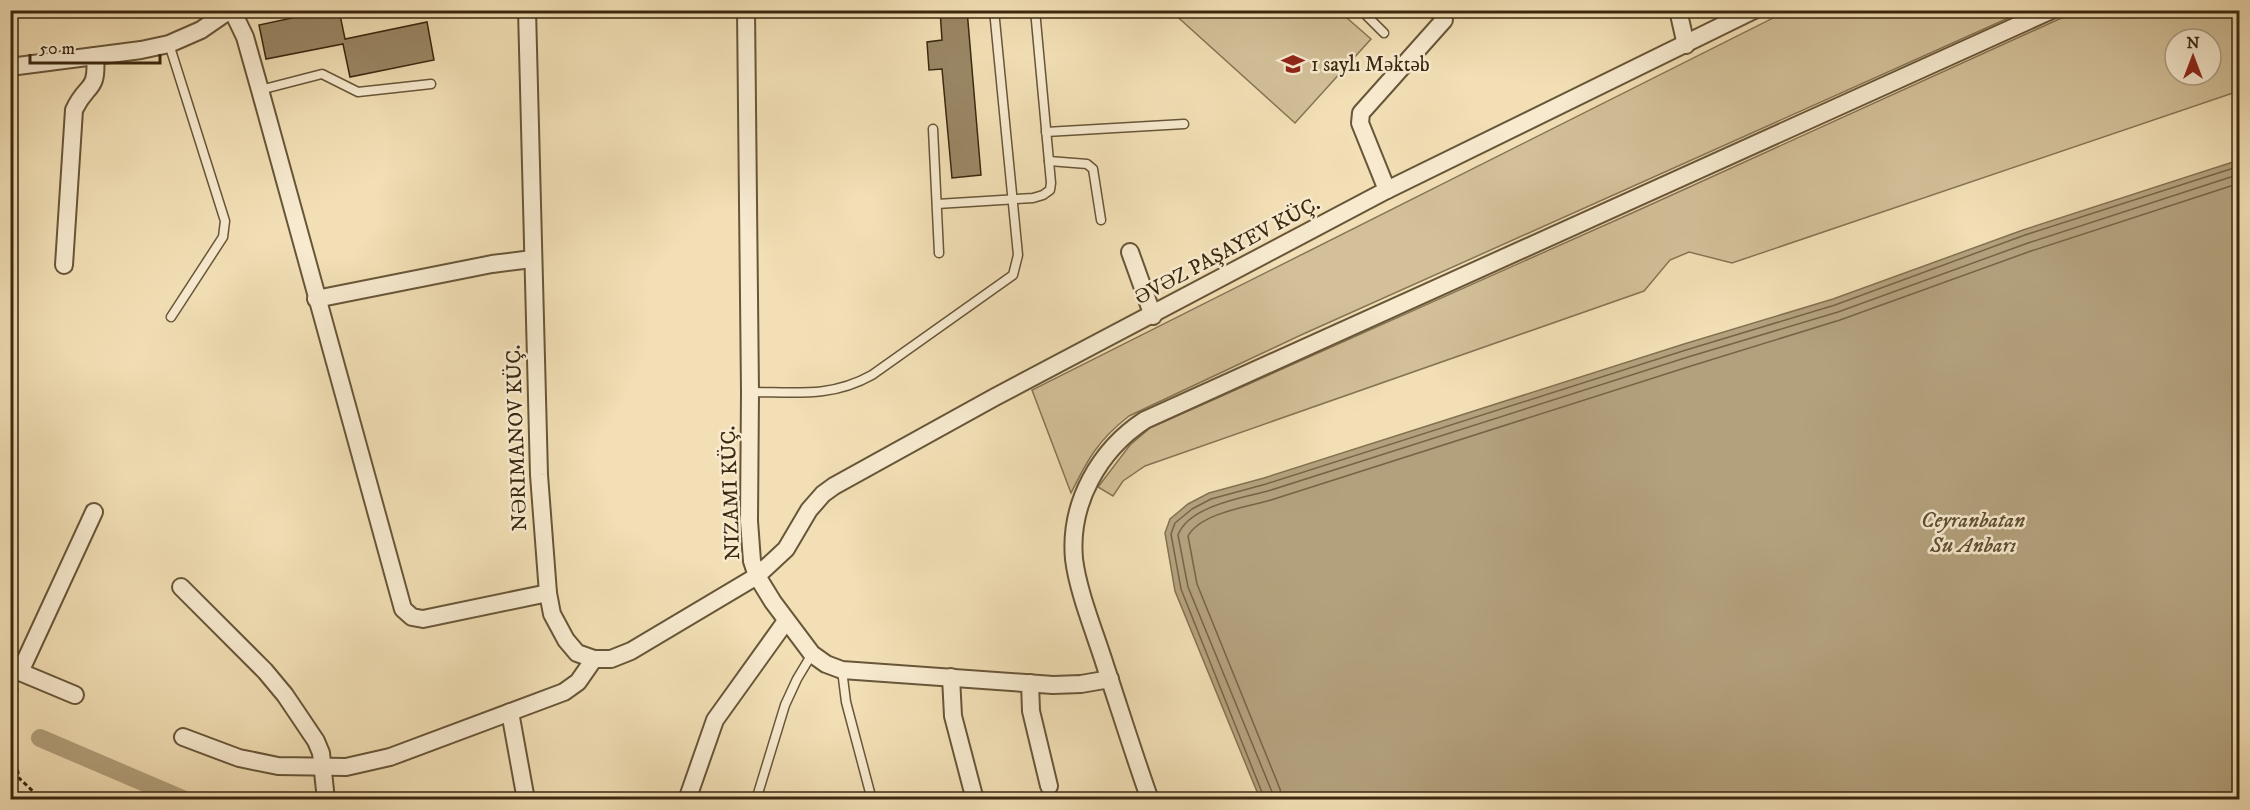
<svg xmlns="http://www.w3.org/2000/svg" width="2250" height="810" viewBox="0 0 2250 810" font-family="'IM FELL DW Pica',serif">
<style>
.green{fill:#d3c099;stroke:#867454;stroke-width:1.5;fill-rule:evenodd}
.water{fill:#b3a17d;stroke:#837151;stroke-width:1.5}
.lines{fill:none;stroke-linecap:round;stroke-linejoin:round}
.shore{stroke:#766446;stroke-width:1.5}
.canal{stroke:#b3a17d;stroke-width:18}
.building{fill:#9a8765;stroke:#3a280f;stroke-width:1.5}
.service-casing{stroke:#685638;stroke-width:11}
.minor-casing{stroke:#685638;stroke-width:20}
.path{stroke:#3a280f;stroke-width:3;stroke-dasharray:4.5 3;stroke-linecap:butt}
.service{stroke:#f7eacf;stroke-width:8}
.minor{stroke:#f7eacf;stroke-width:16}
.labels{text-anchor:middle;stroke-width:5;stroke-linejoin:round;paint-order:stroke}
.poi-label{font-size:21px;fill:#3a280f;stroke:#f7eacf;text-anchor:start}
.street-label{font-size:21px;fill:#3a280f;stroke:#f7eacf}
.water-label{font-size:22px;font-style:italic;fill:#5e4c30;stroke:#f7eacf}
</style>
<rect width="100%" height="100%" fill="#f2dfb5"/>
<filter id="stains"><feTurbulence type="fractalNoise" baseFrequency=".00333" numOctaves="4"/><feColorMatrix values="0 0 0 0 .2 0 0 0 0 .09 0 0 0 0 .02 0 0 0 .5 -.17"/></filter>
<radialGradient id="worn" r=".72"><stop offset=".6" stop-color="#630" stop-opacity="0"/><stop offset="1" stop-color="#630" stop-opacity=".3"/></radialGradient>
<g class="green">
<path d="M2079 10 2239 11V91L1732 263 1689 252 1670 260 1644 291 1145 466 1123 481 1113 496 1098 487 1130 445 1150 428 1641 209ZM2175 39H2211V75H2175Z"/>
<path d="M1171 11H1339L1371 39 1295 123Z"/>
<path d="M1787 11H2024L1301 335 1129 416C1098 440 1088 459 1071 493L1032 390Z"/>
</g>
<path class="water" d="M2239 160V799H1260L1175 591 1165 533 1170 519 1188 504 1209 493 1264 478 1684 344 1833 299 2023 230Z"/>
<g class="lines">
<g class="shore">
<path d="M1265 800 1181 589 1171 534 1175 523 1192 509 1211 499 1266 484 1686 350 1835 305 2025 235 2240 166"/>
<path d="M1273 800 1272 792 1188 587 1178 535C1189 506 1242 498 1268 491L1688 357 1838 312 2028 243 2240 174"/>
<path d="M1282 800 1280 789 1197 584 1188 536C1201 513 1247 507 1271 500L1691 366 1840 320 2031 251 2240 183"/>
</g>
<path class="canal" d="M40 738 185 800"/>
</g>
<g class="building">
<path d="M329 10H339L345 39 427 22 434 60 350 77 343 44 266 59 259 25Z"/>
<path d="M940 10H967L981 175 952 178 942 69 929 70 927 42 942 40Z"/>
</g>
<g class="lines">
<g class="service-casing">
<g id="service">
<path d="M1361 10 1384 33"/>
<path d="M169 44 225 221 223 237 171 317"/>
<path d="M260 90 322 74 358 92 431 84"/>
<path d="M933 129 939 253"/>
<path d="M1046 132 1184 124"/>
<path d="M1049 161 1087 164 1093 169 1101 220"/>
<path d="M937 204 1033 198 1043 195 1050 190 1051 183 1035 10"/>
<path d="M750 392C795 392 831 398 872 375L1013 275 1018 255 994 10"/>
<path d="M842 670 846 702 872 800"/>
<path d="M756 800 785 705 797 679 812 654"/>
</g>
</g>
<g class="minor-casing">
<g id="minor">
<path d="M232 10 245 37 260 90 403 609 412 617 423 619 548 593"/>
<path d="M527 10 539 475 548 593 552 614 566 640 577 653 594 659H611L631 651 757 576 786 549 809 510 823 494 834 486 995 397 1387 190 1754 10"/>
<path d="M746 10 750 392 749 521 752 561 757 576 773 602 812 654 826 664 842 670 1053 685 1081 684 1110 679"/>
<path d="M1678 10 1686 45"/>
<path d="M10 67 141 50 169 44 201 30 230 10"/>
<path d="M1387 190 1360 123 1361 113 1444 20"/>
<path d="M1130 252 1153 316"/>
<path d="M64 265 74 110C87 82 98 93 95 56"/>
<path d="M316 299 492 264 532 259"/>
<path d="M181 587 265 671 285 695 316 741 321 753 326 800"/>
<path d="M10 668 20 672 94 512"/>
<path d="M20 672 75 695"/>
<path d="M951 677 953 716 975 800"/>
<path d="M1030 683 1031 711 1049 786"/>
<path d="M510 712 526 800"/>
<path d="M183 737 239 758 278 766 346 767 390 757 564 692 578 682 594 659"/>
<path d="M687 800 715 720 786 621"/>
<path d="M1150 800C1134 755 1120 710 1105 665 1095 633 1078 592 1074 559 1069 503 1099 450 1145 420L2052 10"/>
</g>
</g>
<path class="path" d="M17 688 11 735 19 778 39 797 44 800"/>
<use href="#service" class="service"/>
<use href="#minor" class="minor"/>
</g>
<defs>
<g id="school-bare" transform="scale(1.8)"><path d="M0-5L7-2L0 1L-7-2ZM-4 1L0 2.5L4 1V4Q0 6-4 4Z" fill="#8f2418" stroke="#f7eacf" stroke-width="2.5" paint-order="stroke"/></g>
</defs>
<g fill-rule="evenodd">
<use href="#school-bare" x="1293" y="64"/>
</g>
<g class="labels">
<g class="poi-label">
<text x="1311" y="71">1 saylı Məktəb</text>
</g>
<g class="street-label">
<text transform="translate(1227 250) rotate(-28)" y="7">ƏVƏZ PAŞAYEV KÜÇ.</text>
<text transform="translate(516 438) rotate(-92)" y="7">NƏRIMANOV KÜÇ.</text>
<text transform="translate(730 493) rotate(-92)" y="7">NIZAMI KÜÇ.</text>
</g>
<g class="water-label">
<text x="1973" y="527">Ceyranbatan<tspan x="1973" dy="25">Su Anbarı</tspan></text>
</g>
</g>
<rect width="2250" height="810" fill="none" stroke="#f2dfb5" stroke-width="36"/>
<rect x="12" y="12" width="2226" height="786" fill="none" stroke="#3a280f" stroke-width="3"/>
<rect x="18" y="18" width="2214" height="774" fill="none" stroke="#3a280f" stroke-width="1.5"/>
<g transform="translate(2193 57)"><circle r="28" fill="#f7eacf" stroke="#ab9c82" stroke-width="1.5"/>
<path d="M0-4.5L10 22L0 15L-10 22Z" fill="#8f2418"/>
<text y="-9" font-size="16" font-weight="bold" text-anchor="middle" fill="#3a280f">N</text>
</g>
<path d="M30 54v9h130v-9" fill="none" stroke="#3a280f" stroke-width="3"/>
<text x="39" y="54" font-size="18" fill="#3a280f" stroke="#f7eacf" stroke-width="4.5" paint-order="stroke">50 m</text>
<rect width="100%" height="100%" filter="url(#stains)"/>
<rect width="100%" height="100%" fill="url(#worn)"/>
</svg>
